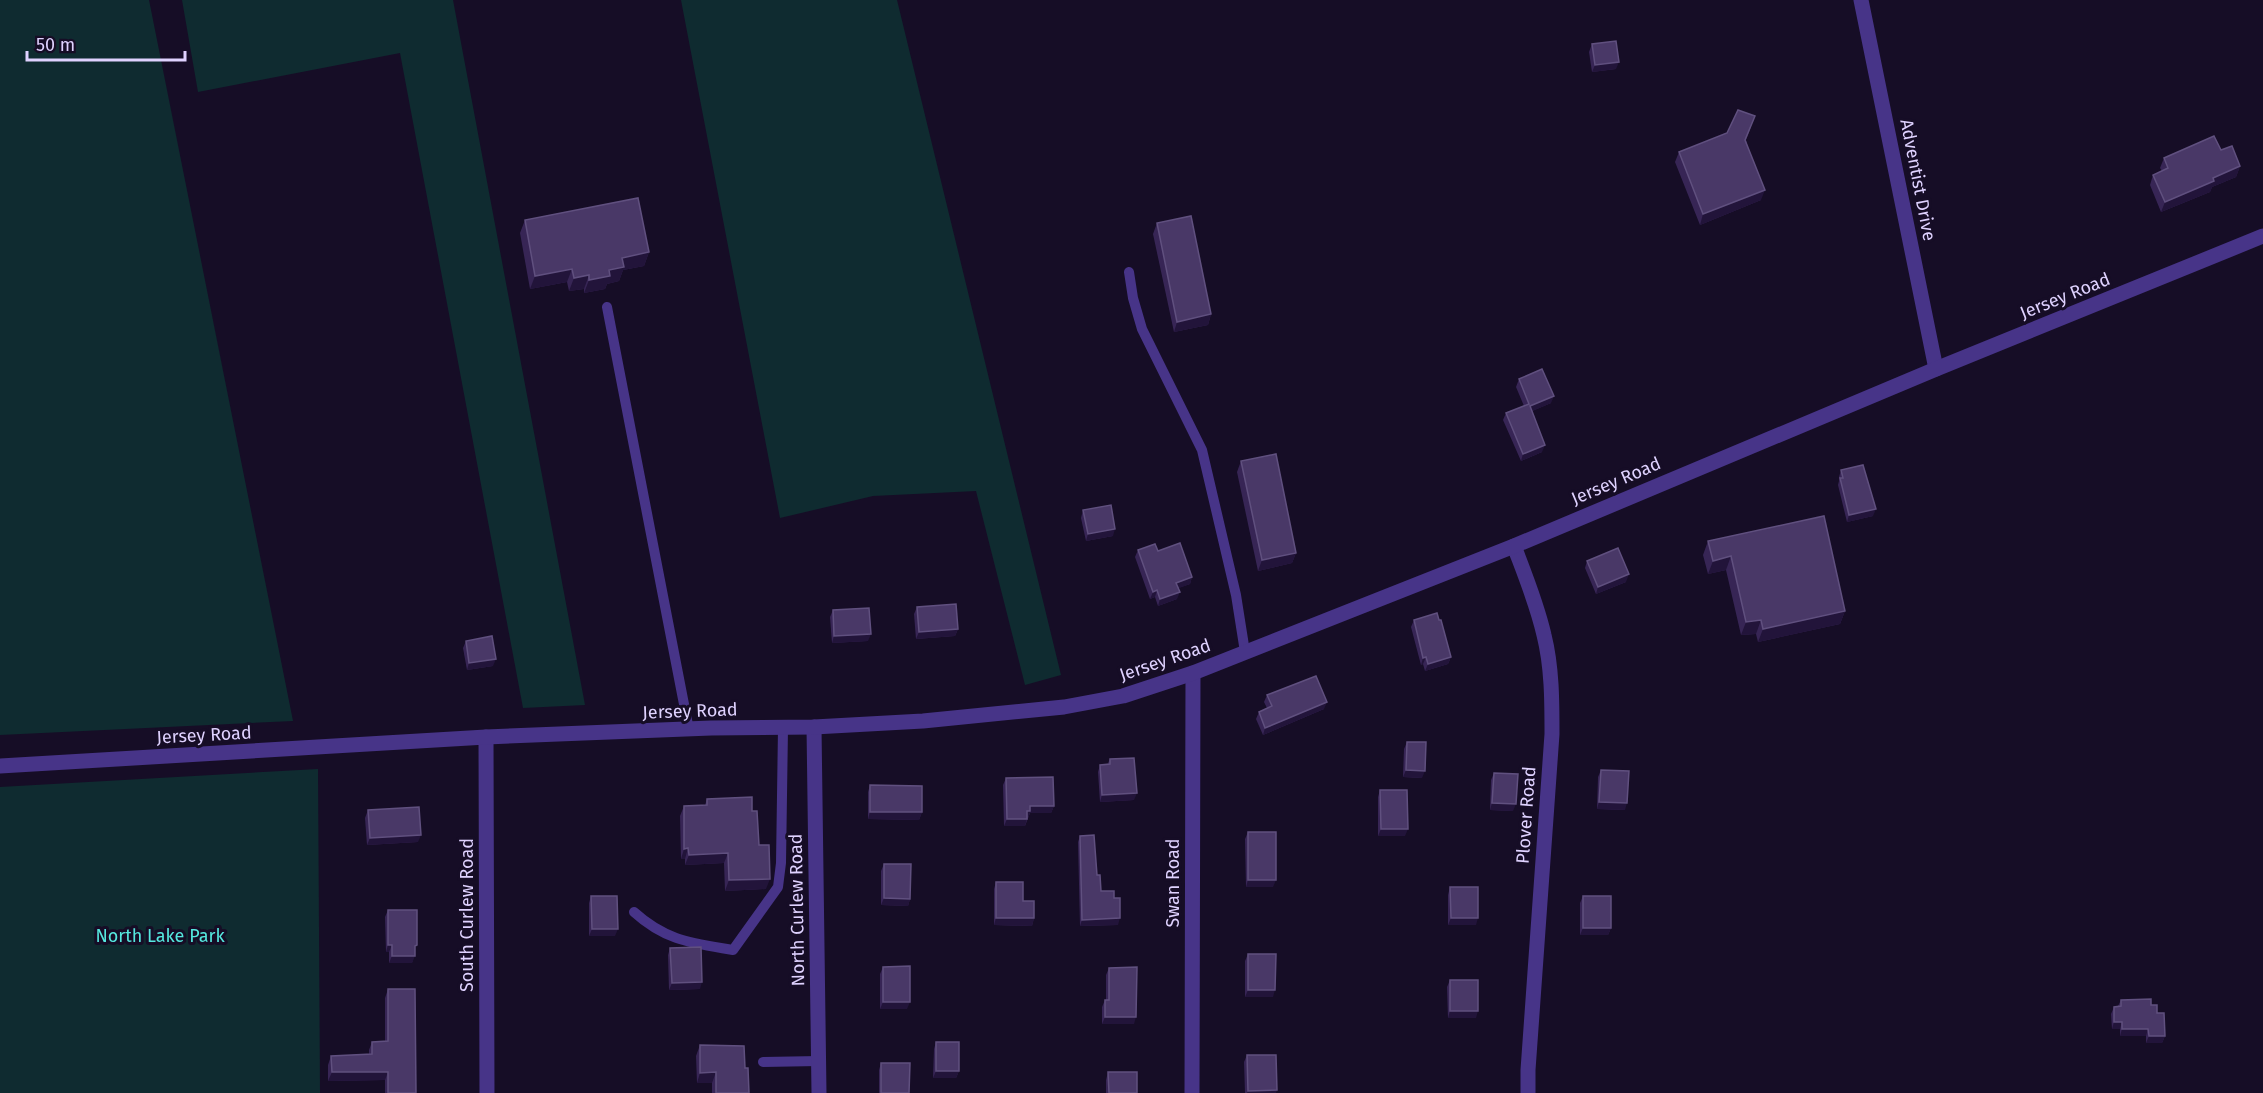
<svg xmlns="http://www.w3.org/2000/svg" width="2263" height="1093" viewBox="0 0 2263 1093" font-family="'Fira Sans',sans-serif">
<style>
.green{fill:#0f2b30}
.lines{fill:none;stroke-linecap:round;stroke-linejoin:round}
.service{stroke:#473488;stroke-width:10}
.minor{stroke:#473488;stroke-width:15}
.tertiary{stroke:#473488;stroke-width:15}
.wall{fill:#372555}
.shaded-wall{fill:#22143a}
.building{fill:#493867;stroke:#60507f;stroke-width:1.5}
.labels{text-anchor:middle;stroke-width:6;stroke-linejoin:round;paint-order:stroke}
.street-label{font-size:18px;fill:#dfd2ff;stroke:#160d26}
.park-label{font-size:18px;fill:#55e8df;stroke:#160d26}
</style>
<rect width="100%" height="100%" fill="#160d26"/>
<g class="green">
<path d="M0 0H149L293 721 0 735Z"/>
<path d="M182 0H453L585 705 523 708 400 53 198 92Z"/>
<path d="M681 0H897L1061 675 1025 685 976 491 873 496 780 518Z"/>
<path d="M318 769 320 1093H0V787Z"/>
</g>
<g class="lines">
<g class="service">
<path d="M1129 272 1133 298 1142 329 1202 450 1236 595 1245 652"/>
<path d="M607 307 689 730"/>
<path d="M634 912C666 941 692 943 733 950L778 887 781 863 783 728"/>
<path d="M763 1062 819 1061"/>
</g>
<g class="minor">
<path d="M1861 0 1936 369"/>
<path d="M1514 546C1525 575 1537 604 1544 635 1552 667 1552 701 1552 734L1528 1070V1093"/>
<path d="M814 727 819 1093"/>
<path d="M486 737 487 1093"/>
<path d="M1192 1093 1193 673"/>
</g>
<path class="tertiary" d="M0 766 486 737 711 728 814 727 923 721 1064 707 1123 696 1193 673 1514 546 1936 369 2263 236"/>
</g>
<g class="wall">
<path d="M1592 44 1616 69 1592 72 1589 52Z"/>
<path d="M1751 127 1746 140 1761 200 1700 225 1675 162 1679 152Z"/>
<path d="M2221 150 2240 166 2236 177 2212 187 2210 192 2161 212 2150 185 2153 175 2162 171 2160 168 2164 158Z"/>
<path d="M525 220 649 252 644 266 623 270 619 281 607 284 605 289 584 293V289L569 291 567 282 530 289 520 233Z"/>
<path d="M1157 223 1211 314 1208 325 1174 332 1153 234Z"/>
<path d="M1519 379 1551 403 1532 411 1542 452 1521 461 1503 420 1506 413 1524 406 1516 387Z"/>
<path d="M1241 461 1296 553 1292 563 1258 571 1237 472Z"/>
<path d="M1841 470 1873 516 1847 522 1838 485 1839 481V477Z"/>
<path d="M1083 510 1113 536 1086 541 1081 518Z"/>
<path d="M1708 541 1845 611 1840 624 1758 642 1756 634 1741 635 1726 570 1708 574 1703 555Z"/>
<path d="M1138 550 1158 551 1192 577 1190 584 1178 588 1177 599 1158 606 1155 597 1150 599 1135 557Z"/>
<path d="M1587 561 1626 582 1596 594 1585 568Z"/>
<path d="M917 607 958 629 955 636 916 639 914 614Z"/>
<path d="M833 610 868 641 832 643 830 617Z"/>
<path d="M1414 620 1451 657 1448 664 1425 671 1423 664 1421 665 1411 627Z"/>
<path d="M466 641 493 666 467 670 463 648Z"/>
<path d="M1267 695 1324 709 1263 735 1256 719 1259 712 1267 708 1264 702Z"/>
<path d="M1407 742 1422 778 1403 777 1404 749Z"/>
<path d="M1110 759 1134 800 1100 802 1098 772 1100 765H1107Z"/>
<path d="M1601 770 1625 810 1597 809 1598 777Z"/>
<path d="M1494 773 1513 811 1490 810 1491 780Z"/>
<path d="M1006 778 1054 806 1051 813H1030L1025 826H1004L1003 785Z"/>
<path d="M870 785 922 812 919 820 868 819V792Z"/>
<path d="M1380 790 1405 836H1378V797Z"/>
<path d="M707 799 752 811 766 889 725 891 724 863 685 865V859H681L680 816 684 806 705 805Z"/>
<path d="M368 810 418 842 367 845 365 818Z"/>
<path d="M1248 832 1273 887H1246L1245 839Z"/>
<path d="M1080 836 1097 875 1101 891 1114 898 1118 925 1080 926 1078 842Z"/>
<path d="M884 864 910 899 908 906 881 905V871Z"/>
<path d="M996 882 1034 918 1032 926 994 925V889Z"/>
<path d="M1450 887 1476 925H1448V895Z"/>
<path d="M591 896 615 936H589V903Z"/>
<path d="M1583 896 1611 928 1608 935H1580V903Z"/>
<path d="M388 910 415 952 412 963H389V952H386L385 917Z"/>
<path d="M670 948 700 989 669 990 668 955Z"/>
<path d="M1248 954 1273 997H1245V961Z"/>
<path d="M883 967 907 1009H880V974Z"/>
<path d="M1109 968 1134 1024H1102V1007L1105 1000H1106V975Z"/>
<path d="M1450 980 1476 1018H1448L1447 987Z"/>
<path d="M388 989 416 1093H385V1080L328 1081V1065L331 1056 369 1054V1050L372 1042 385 1041V998Z"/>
<path d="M2121 1000 2151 1005 2157 1013 2165 1036 2162 1043H2146V1036H2120V1029H2112L2111 1014 2114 1007 2118 1006Z"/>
<path d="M936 1042 959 1071 956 1078H933L934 1049Z"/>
<path d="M700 1045 745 1068 749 1093H712V1083H697L696 1056Z"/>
<path d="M1247 1055 1276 1093H1245L1244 1062Z"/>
<path d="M881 1063 909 1093H879V1070Z"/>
<path d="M1108 1072 1137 1093H1106V1080Z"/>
</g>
<g class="shaded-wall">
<path d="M1619 62 1616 69 1592 72 1595 65Z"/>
<path d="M2240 166 2236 177 2212 187 2210 192 2161 212 2165 202 2213 178Z"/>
<path d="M1765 190 1761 200 1700 225 1703 214Z"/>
<path d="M649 252 644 266 623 270 619 281 607 284 605 289 584 293 589 280 609 270 622 258Z"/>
<path d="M572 269 567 282 530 289 535 276Z"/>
<path d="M589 275 584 289 569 291 574 278Z"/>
<path d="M1211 314 1208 325 1174 332 1177 322Z"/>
<path d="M1554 396 1551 403 1528 413 1530 406Z"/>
<path d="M1545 445 1542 452 1521 461 1523 454Z"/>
<path d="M1876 509 1873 516 1847 522 1849 515Z"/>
<path d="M1115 529 1113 536 1086 541 1088 534Z"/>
<path d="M1296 553 1292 563 1258 571 1262 560Z"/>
<path d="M1731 556 1726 570 1708 574 1713 561Z"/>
<path d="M1629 574 1626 582 1596 594 1598 587Z"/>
<path d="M1192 577 1190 584 1174 590 1176 583Z"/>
<path d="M1157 590 1155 597 1150 599 1153 592Z"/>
<path d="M1180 592 1177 599 1158 606 1160 599Z"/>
<path d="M1845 611 1840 624 1758 642 1763 629Z"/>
<path d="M1761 620 1756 634 1741 635 1746 622Z"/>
<path d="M958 629 955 636 916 639 919 632Z"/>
<path d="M871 634 868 641 832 643 834 636Z"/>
<path d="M1426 657 1423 664 1421 665 1423 658Z"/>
<path d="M1451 657 1448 664 1425 671 1428 664Z"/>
<path d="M496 659 493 666 467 670 469 663Z"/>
<path d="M1327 702 1324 709 1263 735 1265 728Z"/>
<path d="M1406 770 1425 771 1422 778 1403 777Z"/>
<path d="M1137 793 1134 800 1100 802 1102 795Z"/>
<path d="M1599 802 1627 803 1625 810 1597 809Z"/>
<path d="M1492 803 1516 804 1513 811 1490 810Z"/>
<path d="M1030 806H1054L1051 813H1030L1028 818 1027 811Z"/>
<path d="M870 812H922L919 820 868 819Z"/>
<path d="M1007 819H1027L1025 826H1004Z"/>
<path d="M1381 829H1408L1405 836H1378Z"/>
<path d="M421 835 418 842 367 845 370 838Z"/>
<path d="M688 848 685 859H681L684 849Z"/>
<path d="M728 853 724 863 685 865 689 855Z"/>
<path d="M770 879 766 889 725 891 729 880Z"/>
<path d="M1248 880H1276L1273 887H1246Z"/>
<path d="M884 898 910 899 908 906 881 905Z"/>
<path d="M996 918H1034L1032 926 994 925Z"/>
<path d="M1120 918 1118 925 1080 926 1082 920Z"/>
<path d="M1451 918H1478L1476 925H1448Z"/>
<path d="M1583 928H1611L1608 935H1580Z"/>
<path d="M592 929H618L615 936H589Z"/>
<path d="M388 945H392L389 952H386Z"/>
<path d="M392 956H415L412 963H389Z"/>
<path d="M702 982 700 989 669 990 672 983Z"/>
<path d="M1248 990H1275L1273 997H1245Z"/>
<path d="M883 1002H910L907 1009H880Z"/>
<path d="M1450 1011H1478L1476 1018H1448Z"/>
<path d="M1105 1017H1136L1134 1024H1102Z"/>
<path d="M2114 1022H2122L2120 1029H2112Z"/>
<path d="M2122 1029H2148L2146 1036H2120Z"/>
<path d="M2149 1036H2165L2162 1043H2146Z"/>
<path d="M936 1071H959L956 1078H933Z"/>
<path d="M332 1072H388L385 1080 328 1081Z"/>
<path d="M716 1072 712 1083H697L700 1073Z"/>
<path d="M1277 1090 1276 1093H1247L1248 1091Z"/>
</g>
<g class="building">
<path d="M1616 41 1619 62 1595 65 1592 44Z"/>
<path d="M1738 110 1755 116 1745 140 1765 190 1703 214 1679 152 1727 133Z"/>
<path d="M2214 136 2221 150 2232 146 2240 166 2213 178 2214 181 2165 202 2153 175 2168 168 2164 158Z"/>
<path d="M638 198 649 252 622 258 624 267 609 270 610 276 589 280V275L574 278 572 269 535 276 525 220Z"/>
<path d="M1191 216 1211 314 1177 322 1157 223Z"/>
<path d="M1542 369 1554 396 1530 406 1545 445 1523 454 1506 413 1529 404 1519 379Z"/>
<path d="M1276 454 1296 553 1262 560 1241 461Z"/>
<path d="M1863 465 1876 509 1849 515 1840 478H1843L1841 470Z"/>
<path d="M1111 505 1115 529 1088 534 1083 510Z"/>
<path d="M1824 516 1845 611 1763 629 1761 620 1746 622 1731 556 1713 561 1708 541Z"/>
<path d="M1180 543 1192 577 1176 583 1180 592 1160 599 1157 590 1153 592 1138 550 1155 544 1158 551Z"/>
<path d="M1618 548 1629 574 1598 587 1587 561Z"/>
<path d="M956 604 958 629 919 632 917 607Z"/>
<path d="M869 608 871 634 834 636 833 610Z"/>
<path d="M1437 613 1439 620H1441L1451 657 1428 664 1426 657 1423 658 1414 620Z"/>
<path d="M492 636 496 659 469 663 466 641Z"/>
<path d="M1316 676 1327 702 1265 728 1259 712 1272 706 1267 695Z"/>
<path d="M1407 742H1426L1425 771 1406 770Z"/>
<path d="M1134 758 1137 793 1102 795 1100 765 1110 764V759Z"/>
<path d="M1601 770 1629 771 1627 803 1599 802Z"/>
<path d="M1494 773 1518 774 1516 804 1492 803Z"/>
<path d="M1053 777 1054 806H1030V811H1027V819H1007L1006 778Z"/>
<path d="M870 785 922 786V812H870Z"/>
<path d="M1380 790H1407L1408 829H1381Z"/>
<path d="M752 797V811H757L759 845H769L770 879 729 880 728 853 689 855 688 848 684 849V806L707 805V799Z"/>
<path d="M419 807 421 835 370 838 368 810Z"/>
<rect x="1248" y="832" width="28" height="48"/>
<path d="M1094 835 1097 875H1100L1101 891H1114V898H1120V918L1082 920 1080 836Z"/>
<path d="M884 864H911L910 899 884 898Z"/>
<path d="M996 882H1023V901H1034V918H996Z"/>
<path d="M1450 887H1478V918H1451Z"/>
<path d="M591 896H617L618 929H592Z"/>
<rect x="1583" y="896" width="28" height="32"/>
<path d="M388 910H417V945L415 946V956H392V945H388Z"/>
<path d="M701 947 702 982 672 983 670 948Z"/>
<path d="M1248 954H1276L1275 990H1248Z"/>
<path d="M910 966V1002H883V967Z"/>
<path d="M1137 967 1136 1017H1105V1000H1109V968Z"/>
<rect x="1450" y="980" width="28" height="31"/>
<path d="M388 989H415L416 1093H388V1072H332L331 1056 372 1054V1042L388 1041Z"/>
<path d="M2151 999V1005H2157V1013H2164L2165 1036H2149L2148 1029H2122V1022H2114V1007L2121 1006V1000Z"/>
<rect x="936" y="1042" width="23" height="29"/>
<path d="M700 1045 744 1046 745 1068H748L749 1093H716V1072L700 1073Z"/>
<path d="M1247 1055H1276L1277 1090 1248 1091Z"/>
<path d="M881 1063H910L909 1093H881Z"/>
<path d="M1108 1072H1137V1093H1109Z"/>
</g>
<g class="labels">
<g class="street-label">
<text transform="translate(1918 180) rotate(79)" y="6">Adventist Drive</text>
<text transform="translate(2065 296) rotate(-22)" y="6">Jersey Road</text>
<text transform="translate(1616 481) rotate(-23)" y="6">Jersey Road</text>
<text transform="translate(1165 660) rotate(-19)" y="6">Jersey Road</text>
<text transform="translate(690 711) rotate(-2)" y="6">Jersey Road</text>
<text transform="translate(204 735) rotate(-3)" y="6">Jersey Road</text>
<text transform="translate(1526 815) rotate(-86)" y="6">Plover Road</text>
<text transform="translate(1173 883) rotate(-90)" y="6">Swan Road</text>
<text transform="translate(797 910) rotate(-91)" y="6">North Curlew Road</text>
<text transform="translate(467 915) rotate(-90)" y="6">South Curlew Road</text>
</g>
<g class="park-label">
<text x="160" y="942">North Lake Park</text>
</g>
</g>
<path d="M27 51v9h158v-9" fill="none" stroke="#dfd2ff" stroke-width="3"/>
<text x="36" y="51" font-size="18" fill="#dfd2ff" stroke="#160d26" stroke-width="4.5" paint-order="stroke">50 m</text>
</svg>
